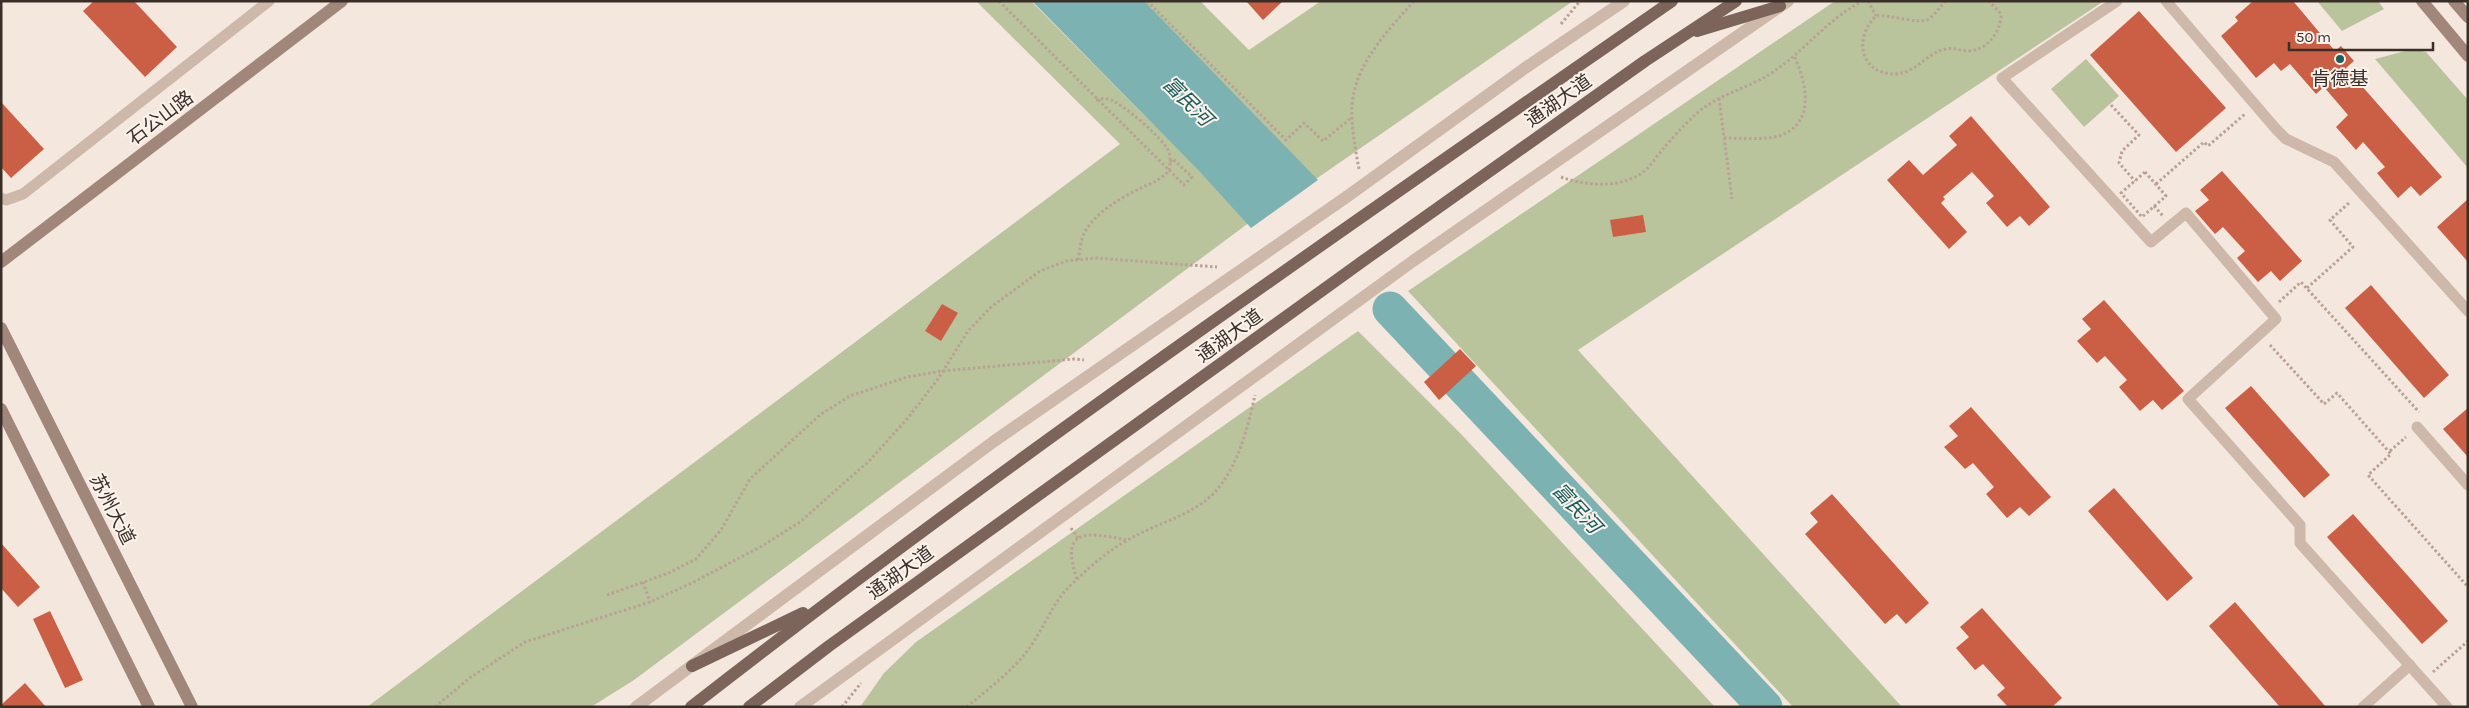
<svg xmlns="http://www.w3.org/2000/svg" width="2469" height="708" viewBox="0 0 2469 708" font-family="Karla,'Noto Sans SC',sans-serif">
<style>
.green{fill:#b9c49d}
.water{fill:#7cb2b2}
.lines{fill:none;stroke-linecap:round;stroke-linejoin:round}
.river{stroke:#7cb2b2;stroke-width:35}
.building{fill:#cb5f45}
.path{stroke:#b9a193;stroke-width:3;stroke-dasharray:2.5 2.5;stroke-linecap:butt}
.lane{stroke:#cdb8a9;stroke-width:11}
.street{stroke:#cdb8a9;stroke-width:12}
.secondary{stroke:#a1867a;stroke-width:12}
.primary{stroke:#7c645a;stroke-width:12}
.poi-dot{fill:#1c5d5d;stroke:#fbf3eb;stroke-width:2}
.labels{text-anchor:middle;stroke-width:4;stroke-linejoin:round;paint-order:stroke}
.poi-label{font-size:19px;fill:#3a2e29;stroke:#fbf3eb}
.street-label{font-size:19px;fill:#3a2e29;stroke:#fbf3eb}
.water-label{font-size:20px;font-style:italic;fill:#1c5d5d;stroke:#fbf3eb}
</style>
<rect width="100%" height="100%" fill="#f4e8de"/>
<g class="green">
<path d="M976 1H1031L1250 222 634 680 591 707H367L1120 144Z"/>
<path d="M1138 1H1200L1249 50 1321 1H1573L1316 179Z"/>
<path d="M1835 1H2104L1578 350 1902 707H1793L1408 291Z"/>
<path d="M2317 1H2378L2384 9 2342 31Z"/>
<path d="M2413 49 2426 52 2468 100V168L2375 59Z"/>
<path d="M2086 59 2119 96 2084 127 2051 89Z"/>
<path d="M1358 331 1462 435 1715 707H860L884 673 916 642Z"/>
</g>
<path class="water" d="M1032 1H1144L1318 180 1251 228 1201 173Z"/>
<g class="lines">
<path class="river" d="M1390 309 1765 707"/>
</g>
<g class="building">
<path d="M94 1H134L177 47 145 77 83 11Z"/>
<path d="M1246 1H1283L1263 20Z"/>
<path d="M2253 1H2293L2335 51 2341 46 2354 61 2346 68 2442 177 2420 196 2411 186 2398 198 2377 173 2385 167 2363 142 2356 150 2336 127 2348 115 2324 87 2316 94 2290 64 2281 71 2274 63 2256 78 2221 36 2238 21 2235 17Z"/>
<path d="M2139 11 2226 108 2176 152 2090 55Z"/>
<path d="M1 102 44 149 11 178 1 167Z"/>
<path d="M1971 116 2050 207 2029 226 2020 216 2007 227 1986 203 1994 196 1972 172 1943 197 1945 199 1941 203 1967 232 1949 249 1887 180 1909 160 1923 175 1957 145 1949 136Z"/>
<path d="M2222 171 2302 261 2280 281 2271 271 2258 282 2237 258 2245 251 2223 227 2215 234 2195 211 2209 200 2200 190Z"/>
<path d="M2468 199V262L2437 227Z"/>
<path d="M1643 215 1646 232 1613 237 1610 220Z"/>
<path d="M2371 285 2449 375 2424 398 2345 308Z"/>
<path d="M2104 300 2184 391 2162 410 2153 400 2140 411 2119 387 2127 380 2105 356 2097 363 2077 341 2091 329 2082 319Z"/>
<path d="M942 304 958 313 941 341 925 331Z"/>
<path d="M1460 349 1476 366 1439 400 1424 382Z"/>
<path d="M2251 386 2330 475 2304 498 2225 408Z"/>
<path d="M1971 407 2051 497 2029 516 2020 507 2007 518 1986 494 1994 487 1973 463 1965 469 1944 447 1958 436 1949 426Z"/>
<path d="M2468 408V457L2443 429Z"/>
<path d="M2114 488 2193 578 2167 601 2088 511Z"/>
<path d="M1832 494 1929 603 1906 624 1897 614 1885 624 1805 534 1818 522 1810 513Z"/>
<path d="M2353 514 2448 621 2422 644 2327 537Z"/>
<path d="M1 543 40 587 18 607 1 588Z"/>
<path d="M2235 602 2326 707H2280L2209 626Z"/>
<path d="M1982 608 2062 698 2052 707H2008L1997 695 2005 688 1983 664 1975 670 1956 648 1969 637 1960 627Z"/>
<path d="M50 611 83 680 65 688 33 619Z"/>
<path d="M25 683 46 707H1V705Z"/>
</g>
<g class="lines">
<g class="path">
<path d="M999 1 1184 185 1192 177 1173 159 1170 162"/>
<path d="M1147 1 1286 140 1304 123 1323 141 1351 118"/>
<path d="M1868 1 1876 16"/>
<path d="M1946 1C1940 6 1935 15 1929 19 1917 25 1891 14 1876 16 1854 37 1859 73 1894 74 1915 74 1927 53 1945 49 1953 47 1961 51 1968 51 1988 50 2001 32 2001 14L1989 1"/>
<path d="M1561 24 1580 1"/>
<path d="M1719 98 1732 199"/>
<path d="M2111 105 2139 135 2122 151 2119 163 2135 181"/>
<path d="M1724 138C1739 138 1766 140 1779 136 1817 123 1806 82 1794 55"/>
<path d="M1359 169C1356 153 1353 136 1352 120 1348 71 1384 35 1414 1"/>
<path d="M2145 172 2166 196 2142 217 2121 193Z"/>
<path d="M1561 177C1583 185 1613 188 1635 177 1647 172 1654 160 1662 150 1672 138 1684 125 1696 114 1717 95 1746 89 1770 74 1803 53 1827 19 1863 1"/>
<path d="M2156 184 2204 142 2208 146 2245 114"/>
<path d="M2154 206 2163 216"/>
<path d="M1078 260C1080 252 1080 243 1083 236 1092 214 1119 199 1139 189 1153 182 1157 182 1169 171 1170 165 1171 158 1169 152 1165 140 1120 101 1108 99 1104 98 1100 99 1096 100"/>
<path d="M2307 288 2353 247 2330 220 2350 202"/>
<path d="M2279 302 2301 282 2419 412"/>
<path d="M2270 345 2324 404 2337 393 2391 454 2368 475 2468 587"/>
<path d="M2390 451 2406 437"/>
<path d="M1071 528 1078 538"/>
<path d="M1077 579C1059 527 1088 532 1126 540"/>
<path d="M643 582 650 602"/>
<path d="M607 595 669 573 696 559 721 530 750 479 821 414 850 396 907 377 942 371 1074 359 1084 360"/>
<path d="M2433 672 2468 641"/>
<path d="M435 707 471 677 525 642 650 602 694 582 762 546 800 522 870 460 907 419 938 379 968 331 991 307 1040 271 1066 261 1095 258 1217 267"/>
<path d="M842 707 861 683"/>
<path d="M967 707C989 688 1014 670 1030 647 1045 626 1053 601 1072 584 1092 564 1114 546 1139 534 1164 521 1194 514 1215 492 1238 467 1248 427 1255 395"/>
</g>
<g class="lane">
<path d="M2117 1 2002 78 2151 242 2186 213 2276 319 2188 399 2300 525V543L2447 707"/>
<path d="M2166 1 2276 129 2286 139 2334 162 2468 311"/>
<path d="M1 198 6 200 23 194 269 1"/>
<path d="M2417 427 2468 485"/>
<path d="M2363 707 2410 665"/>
</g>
<g class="street">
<path d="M636 707 993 442 1345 198 1525 68 1624 1"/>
<path d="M800 707 1413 261 1788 1"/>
</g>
<g class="secondary">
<path d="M2422 1 2468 56"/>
<path d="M2454 1 2468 17"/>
<path d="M1 262 342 1"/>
<path d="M1 328 192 707"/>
<path d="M1 409 149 707"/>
</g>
<g class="primary">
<path d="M1697 31 1780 6"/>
<path d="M692 666 803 613"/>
<path d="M691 707C1009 459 1341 231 1672 1"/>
<path d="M749 707 829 646 1370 256 1645 61 1736 1"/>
</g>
</g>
<circle class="poi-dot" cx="2340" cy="59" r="5"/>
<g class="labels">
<g class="poi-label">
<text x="2340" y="85">肯德基</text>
</g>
<g class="street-label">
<text transform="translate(1558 100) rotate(-35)" y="7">通湖大道</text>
<text transform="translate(160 117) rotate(-37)" y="7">石公山路</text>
<text transform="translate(1229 335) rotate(-36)" y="7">通湖大道</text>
<text transform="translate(113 509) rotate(63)" y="7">苏州大道</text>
<text transform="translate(900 572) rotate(-36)" y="7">通湖大道</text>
</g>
<g class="water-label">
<text transform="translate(1188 101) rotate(45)" y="7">富民河</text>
<text transform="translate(1577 508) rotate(47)" y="7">富民河</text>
</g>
</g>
<rect width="2469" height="708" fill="none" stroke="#3a2e29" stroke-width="5"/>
<path d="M2289 42v8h144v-8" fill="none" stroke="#3a2e29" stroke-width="2.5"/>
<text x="2296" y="42" font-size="15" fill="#3a2e29" stroke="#fbf3eb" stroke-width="4" paint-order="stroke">50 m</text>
</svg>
